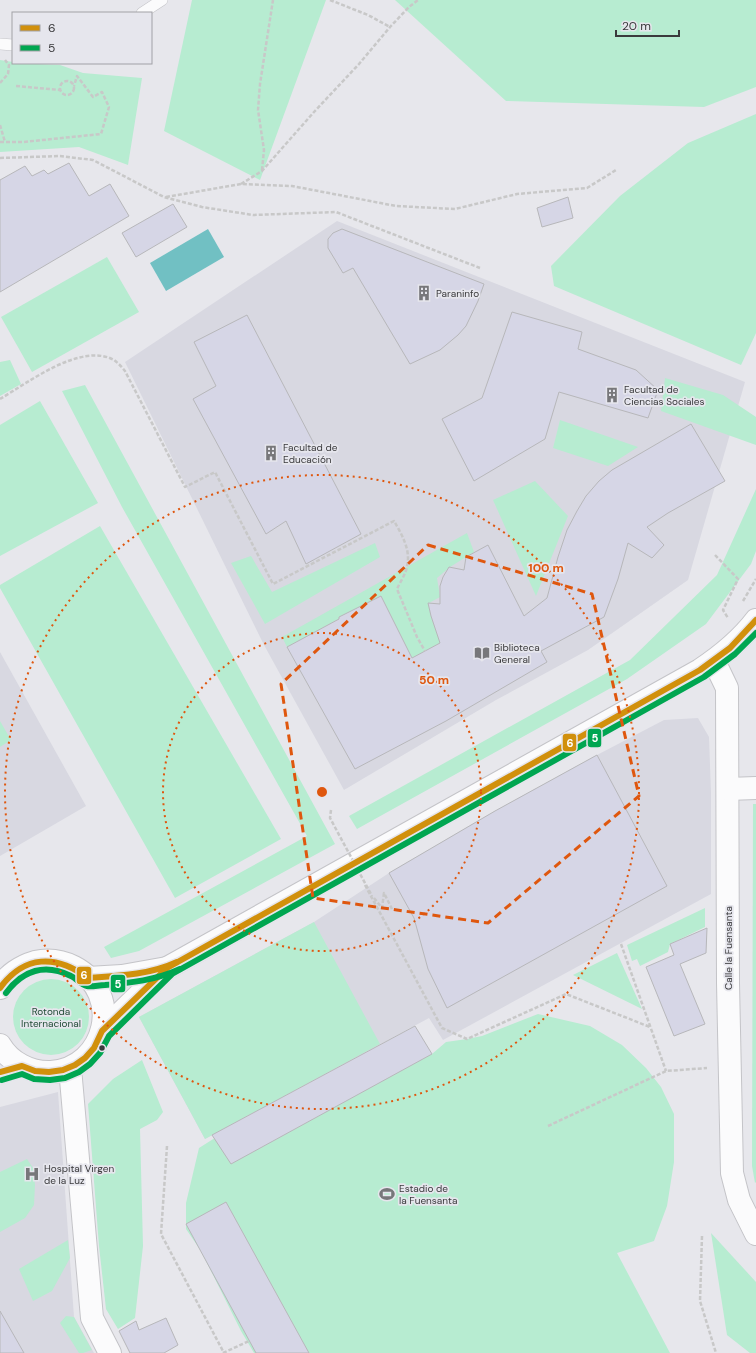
<svg xmlns="http://www.w3.org/2000/svg" width="756" height="1353" viewBox="0 0 756 1353" font-family="'DM Sans',sans-serif">
<style>
.built{fill:#d8d8e1}
.green{fill:#b7ecd1}
.water{fill:#71c0c3}
.building{fill:#d6d6e6;stroke:#b7b7ba}
.lines{fill:none;stroke-linecap:round;stroke-linejoin:round}
.lane-casing{stroke:#c4c4c8;stroke-width:12}
.street-casing{stroke:#c4c4c8;stroke-width:24}
.secondary-casing{stroke:#c4c4c8;stroke-width:24}
.path{stroke:#c8c8c8;stroke-width:2.5;stroke-dasharray:4 2;stroke-linecap:butt}
.lane{stroke:#fbfbfc;stroke-width:11}
.street{stroke:#fbfbfc;stroke-width:22}
.secondary{stroke:#fbfbfc;stroke-width:22}
.path-bridge{stroke:#c8c8c8;stroke-width:2.5;stroke-dasharray:4 2;stroke-linecap:butt}
.bus-1-casing{stroke:#e6e6ed;stroke-width:9}
.bus-2-casing{stroke:#e6e6ed;stroke-width:9}
.bus-1{stroke:#d1900c;stroke-width:6}
.bus-2{stroke:#00a651;stroke-width:6}
.marked{fill:none;stroke:#df570e;stroke-width:3;stroke-dasharray:8 5;stroke-linejoin:round}
.ring{fill:none;stroke:#df570e;stroke-width:2;stroke-dasharray:2 4}
.bus-dot{fill:#3a3a3c;stroke:#e6e6ed;stroke-width:1.5}
.labels{text-anchor:middle;stroke-width:3.5;stroke-linejoin:round;paint-order:stroke}
.poi-label{font-size:10px;fill:#3a3a3c;stroke:#e6e6ed;text-anchor:start}
.street-label{font-size:10px;fill:#3a3a3c;stroke:#e6e6ed}
.park-label{font-size:10px;fill:#224d37;stroke:#e6e6ed}
.centre{fill:#df570e;stroke:#e6e6ed;stroke-width:2}
.ring-label{font-size:12px;text-anchor:middle;font-weight:bold;fill:#df570e;stroke:#e6e6ed;stroke-width:3.5;stroke-linejoin:round;paint-order:stroke}
.line-badge{stroke:#e6e6ed;stroke-width:1.5}
.badge-label{font-size:11px;text-anchor:middle;font-weight:bold;fill:#fff}
</style>
<rect width="100%" height="100%" fill="#e7e7ec"/>
<g class="built">
<path d="M337 221 745 382 688 580 588 650 496 700 344 790 264 645 125 362Z"/>
<path d="M0 652 86 806 0 856Z"/>
<path d="M698 718 709 737 711 793V894L443 1040 429 1018 205 1139 139 1017 314 922 389 873 495 811 597 755 664 720Z"/>
<path d="M58 1092 74 1317 94 1353H0V1107Z"/>
</g>
<g class="green">
<path d="M192 0H326L260 180 164 131Z"/>
<path d="M395 0H756V87L704 107 506 101Z"/>
<path d="M0 60 13 62V63L60 65 83 73 142 78 128 165 79 147 0 152Z"/>
<path d="M756 114V333L741 365 554 286 551 266 620 196 688 143Z"/>
<path d="M107 257 139 312 32 372 1 317Z"/>
<path d="M10 360 21 384 0 396V362Z"/>
<path d="M665 378 723 395 756 417V445L661 411Z"/>
<path d="M85 385 335 844 139 951 111 958 104 947 307 836 122 507 62 391Z"/>
<path d="M40 401 98 503 0 556V425Z"/>
<path d="M560 420 638 447 608 466 553 448Z"/>
<path d="M535 481 568 516 536 596 493 500Z"/>
<path d="M756 489V551L751 564 706 624 627 679 357 829 349 816 630 660 717 575Z"/>
<path d="M100 526 281 839 175 898 0 588V585Z"/>
<path d="M467 533 474 552 450 567 437 578 440 597 429 603 442 642 412 658 381 596 287 647 282 637Z"/>
<path d="M375 543 380 557 265 624 231 563 251 556 272 592Z"/>
<path d="M0 721 11 740 0 747Z"/>
<path d="M753 804H756V1182L755 1183 752 1166Z"/>
<path d="M705 908V927L670 944 668 952 640 966 637 959 632 961 627 945Z"/>
<path d="M314 922 380 1044 205 1139 139 1017Z"/>
<path d="M617 953 642 1009 573 975Z"/>
<circle cx="51" cy="1017" r="38"/>
<path d="M538 1014 590 1026 622 1045 646 1068 661 1087 674 1114V1162L667 1206 654 1241 617 1253 670 1353H254L241 1331 201 1251 186 1229V1203L199 1148 218 1136 432 1054 446 1042 467 1039 482 1036Z"/>
<path d="M142 1060 163 1112 157 1120 140 1129 143 1246 135 1318 118 1329 106 1309 99 1246 88 1104 113 1079Z"/>
<path d="M27 1159 33 1168 35 1185 34 1205 25 1218 0 1232V1172Z"/>
<path d="M711 1233 756 1282V1353H750L727 1335Z"/>
<path d="M68 1240 70 1258 52 1291 33 1301 19 1269Z"/>
<path d="M66 1316 74 1317 92 1350 83 1353H79L60 1323Z"/>
</g>
<path class="water" d="M208 229 224 257 166 291 150 263Z"/>
<g class="building">
<path d="M69 163 89 196 110 184 129 216 0 292V180L25 166 32 176 44 170 48 174Z"/>
<path d="M568 197 573 218 542 227 537 208Z"/>
<path d="M173 204 187 227 136 257 122 233Z"/>
<path d="M342 229 484 284 478 301 466 326 458 335 440 350 410 364 353 268 343 273 328 248V239L333 233Z"/>
<path d="M512 312 582 332 578 349 636 370 658 390 648 418 559 392 545 439 474 481 442 419 482 398Z"/>
<path d="M247 315 361 534 306 564 286 521 266 534 193 399 216 386 194 342Z"/>
<path d="M691 424 725 481 668 513 647 527 664 545 652 558 628 543 618 579 604 617 541 651 547 662 446 721 355 769 287 647 339 619V617L381 596 412 658 440 643 431 616 428 603 440 604V586L443 577 449 567 464 570 466 557 488 545 524 616 547 598 558 557 567 530 577 511 586 496 599 481 612 470Z"/>
<path d="M597 755 667 886 447 1008 428 969 414 918 389 873 495 811Z"/>
<path d="M707 928 706 953 680 964 705 1024 674 1036 646 967 674 955 670 944Z"/>
<path d="M415 1026 432 1054 231 1164 212 1135Z"/>
<path d="M226 1202 309 1353H256L186 1224Z"/>
<path d="M0 1311 24 1353H0Z"/>
<path d="M166 1318 178 1345 164 1353H130L119 1331 136 1321 139 1330Z"/>
</g>
<g class="lines">
<g class="lane-casing">
<g id="lane">
<path d="M142 13 162 0"/>
<path d="M0 44 13 45"/>
</g>
</g>
<g class="street-casing">
<g id="street">
<path d="M714 661 727 688 728 983 732 1173 739 1200 756 1234"/>
<path d="M728 789 756 788"/>
<path d="M70 1068 92 1318 110 1353"/>
</g>
</g>
<g class="secondary-casing">
<g id="secondary">
<path d="M88 978 122 976 167 968"/>
<path d="M0 988C7 975 21 966 35 962 48 959 62 961 74 967 124 993 107 1068 51 1072 30 1073 10 1062 0 1045"/>
<path d="M102 1031 167 968 700 670C721 656 740 641 756 620"/>
</g>
</g>
<g class="path">
<path d="M330 0 368 15 390 27"/>
<circle cx="67" cy="88" r="7"/>
<path d="M0 83 8 74 9 65 5 60"/>
<path d="M16 86 60 90"/>
<path d="M0 125 5 142"/>
<path d="M0 142H23L101 134 109 107 102 92 93 97 77 76 74 86"/>
<path d="M0 158 60 156 93 160 164 197 202 207 253 215 336 212 480 268"/>
<path d="M262 170 264 150 258 110 260 84 273 0"/>
<path d="M241 184 262 171 314 112 359 64 390 27 409 7 418 0"/>
<path d="M166 197 241 184 292 186 396 206 455 209 517 194 587 188 616 170"/>
<path d="M0 399C29 382 81 342 114 360 118 363 122 367 125 371L185 487 215 472 273 584 394 521C402 535 411 550 407 566 406 574 400 582 397 589L417 637 425 651"/>
<path d="M715 555 738 579 723 610 728 618"/>
<path d="M743 601 756 579"/>
<path d="M365 885 442 1028 467 1039 566 994 650 1027"/>
<path d="M374 898 382 908 384 893 392 909"/>
<path d="M621 944 666 1071"/>
<path d="M548 1126 666 1071 707 1068"/>
<path d="M167 1146 161 1234 224 1353"/>
<path d="M702 1236 700 1301 716 1353"/>
<path d="M223 1353 249 1341"/>
</g>
<use href="#lane" class="lane"/>
<use href="#street" class="street"/>
<use href="#secondary" class="secondary"/>
<path class="path-bridge" d="M331 810 330 818 372 896"/>
<g class="bus-1-casing">
<g id="bus-1">
<path d="M0 988C24 955 56 954 88 978 118 976 149 975 177 962"/>
<path d="M0 1072 22 1066 35 1071 49 1072 63 1070 75 1065 85 1058 94 1048 102 1031 167 968 700 670 730 648 756 620"/>
</g>
</g>
<g class="bus-2-casing">
<g id="bus-2">
<path d="M6 993C23 970 45 963 71 976 76 978 81 985 87 986 92 987 99 985 105 985 131 983 156 980 180 969"/>
<path d="M2 1080 22 1074 34 1079 50 1080 65 1078 79 1072 90 1064 100 1053 109 1036 172 974 704 677 735 654 756 633"/>
</g>
</g>
<use href="#bus-1" class="bus-1"/>
<use href="#bus-2" class="bus-2"/>
</g>
<path class="marked" d="M428 545 592 594 639 796 488 923 313 898 281 684Z"/>
<g class="ring">
<circle cx="322" cy="792" r="159"/>
<circle cx="322" cy="792" r="317"/>
</g>
<defs>
<g id="building-bare" transform="scale(1.2)"><path d="M-4-6H4V6H1V3H-1V6H-4ZM-2.5-4.3h1.7v1.8h-1.7ZM.8-4.3h1.7v1.8H.8ZM-2.5-1h1.7V.8h-1.7ZM.8-1h1.7V.8H.8Z" fill="#77777a" stroke="#e6e6ed" stroke-width="2.5" paint-order="stroke"/></g>
<g id="library-bare" transform="scale(1.2)"><path d="M-6-4Q-3-5.5-.7-3.5V5Q-3 3-6 4ZM6-4Q3-5.5 .7-3.5V5Q3 3 6 4Z" fill="#77777a" stroke="#e6e6ed" stroke-width="2.5" paint-order="stroke"/></g>
<g id="hospital-bare" transform="scale(1.2)"><path d="M-5-5h3v3.5h4V-5h3V5h-3V1.5h-4V5h-3Z" fill="#77777a" stroke="#e6e6ed" stroke-width="2.5" paint-order="stroke"/></g>
<g id="stadium-bare" transform="scale(1.2)"><path d="M0-5a6.5 5 0 1 0 0 10a6.5 5 0 1 0 0-10ZM-3.5-1.8h7v3.6h-7Z" fill="#77777a" stroke="#e6e6ed" stroke-width="2.5" paint-order="stroke"/></g>
</defs>
<g fill-rule="evenodd">
<use href="#building-bare" x="424" y="293"/>
<use href="#building-bare" x="612" y="395"/>
<use href="#building-bare" x="271" y="453"/>
<use href="#library-bare" x="482" y="653"/>
<use href="#hospital-bare" x="32" y="1174"/>
<use href="#stadium-bare" x="387" y="1194"/>
</g>
<circle class="bus-dot" cx="102" cy="1048" r="3.5"/>
<g class="labels">
<g class="poi-label">
<text x="436" y="297">Paraninfo</text>
<text x="624" y="393">Facultad de<tspan x="624" dy="12">Ciencias Sociales</tspan></text>
<text x="283" y="451">Facultad de<tspan x="283" dy="12">Educación</tspan></text>
<text x="494" y="651">Biblioteca<tspan x="494" dy="12">General</tspan></text>
<text x="44" y="1172">Hospital Virgen<tspan x="44" dy="12">de la Luz</tspan></text>
<text x="399" y="1192">Estadio de<tspan x="399" dy="12">la Fuensanta</tspan></text>
</g>
<g class="street-label">
<text transform="translate(728 948) rotate(-90)" y="4">Calle la Fuensanta</text>
</g>
<g class="park-label">
<text x="51" y="1015">Rotonda<tspan x="51" dy="12">Internacional</tspan></text>
</g>
</g>
<circle cx="322" cy="792" r="6" class="centre"/>
<g class="ring-label">
<text x="546" y="572">100 m</text>
<text x="434" y="684">50 m</text>
</g>
<g class="line-badge">
<rect x="587" y="728" width="15" height="20" rx="4" fill="#00a651"/>
<rect x="562" y="733" width="15" height="19" rx="4" fill="#d1900c"/>
<rect x="76" y="966" width="16" height="19" rx="4" fill="#d1900c"/>
<rect x="110" y="974" width="16" height="19" rx="4" fill="#00a651"/>
</g>
<g class="badge-label">
<text x="595" y="742">5</text>
<text x="570" y="747">6</text>
<text x="84" y="979">6</text>
<text x="118" y="988">5</text>
</g>
<rect x="12" y="12" width="140" height="52" fill="#e6e6ed" stroke="#a1a1a6"/>
<rect x="20" y="25" width="20" height="6" fill="#d1900c" stroke="#a1a1a6"/>
<text x="48" y="32" font-size="12" fill="#3a3a3c">6</text>
<rect x="20" y="45" width="20" height="6" fill="#00a651" stroke="#a1a1a6"/>
<text x="48" y="52" font-size="12" fill="#3a3a3c">5</text>
<path d="M616 30v6h63v-6" fill="none" stroke="#3a3a3c" stroke-width="2"/>
<text x="622" y="30" font-size="12" fill="#3a3a3c" stroke="#e6e6ed" stroke-width="3" paint-order="stroke">20 m</text>
</svg>
